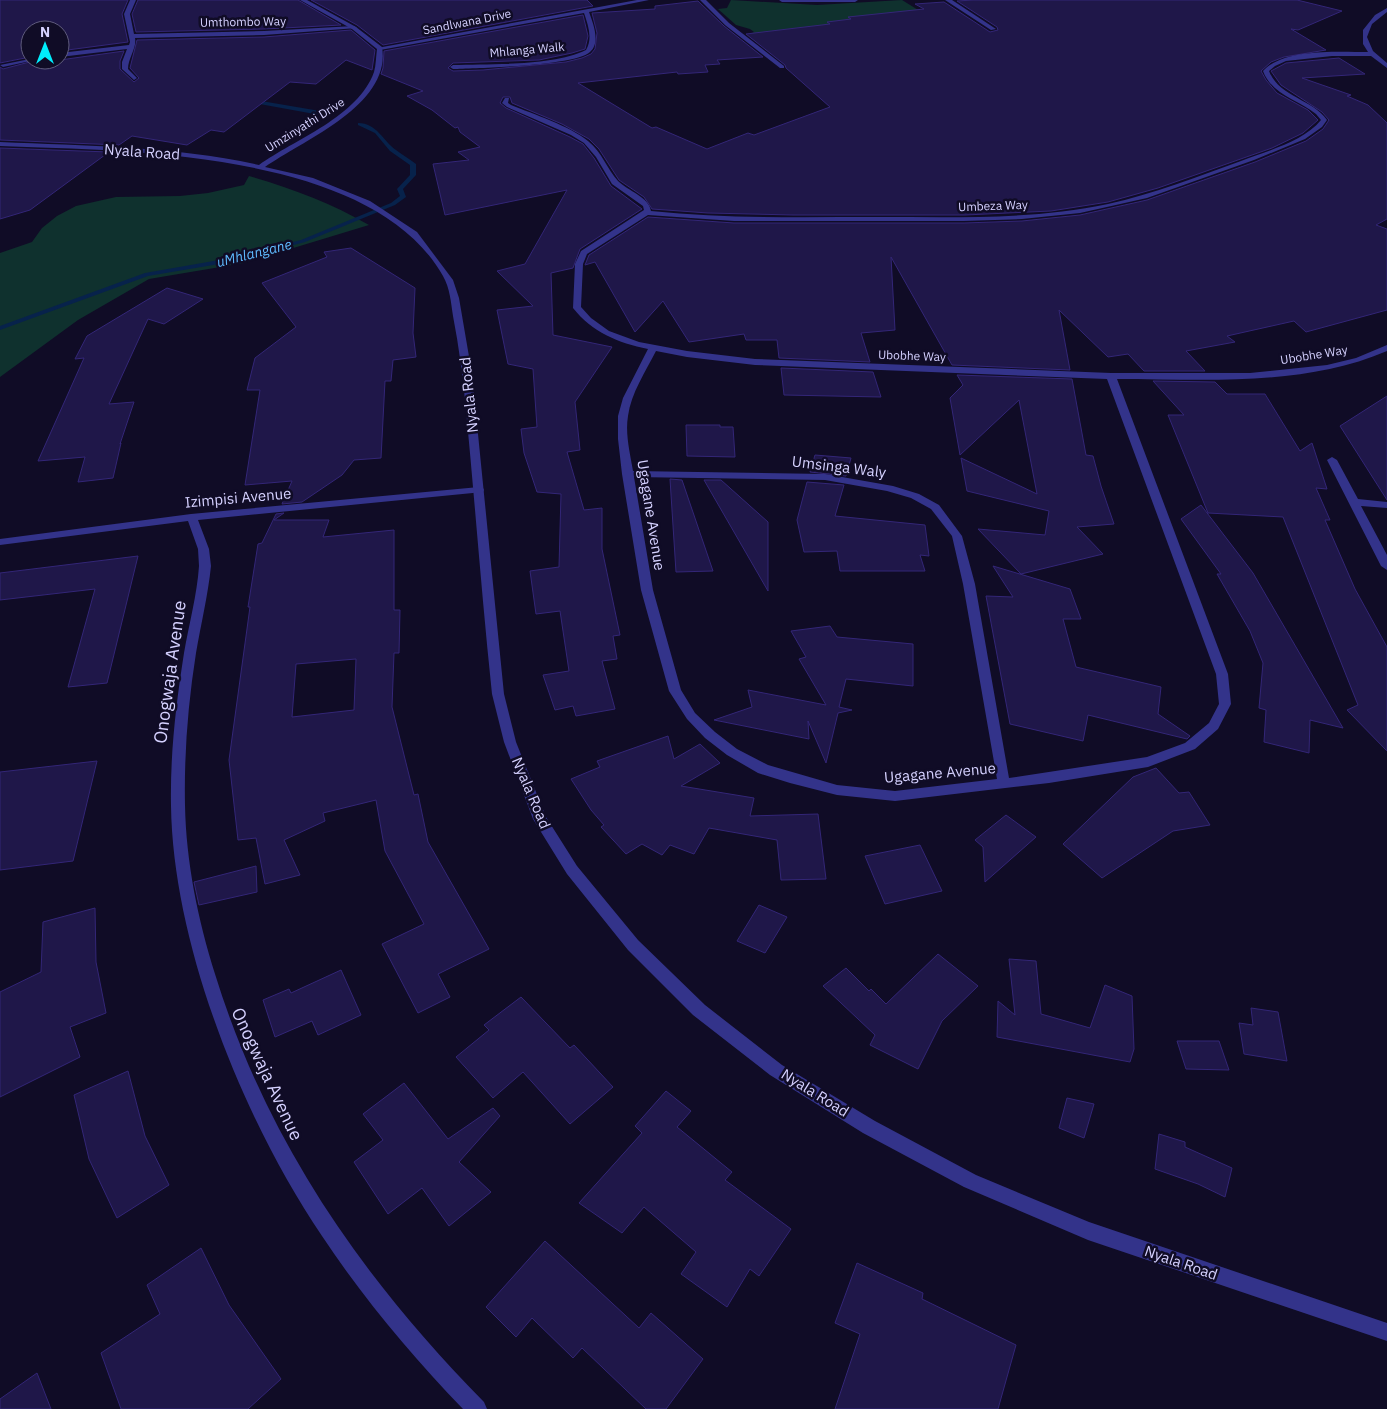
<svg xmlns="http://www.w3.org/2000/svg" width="1387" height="1409" viewBox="0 0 1387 1409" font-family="'IBM Plex Sans',sans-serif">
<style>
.green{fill:#0f312e}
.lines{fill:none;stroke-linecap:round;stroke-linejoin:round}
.stream{fill:#07224b;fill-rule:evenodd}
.building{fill:#1f1749;stroke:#332677;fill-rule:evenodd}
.minor{fill:#33338a;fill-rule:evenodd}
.tertiary{fill:#33338a;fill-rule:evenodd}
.labels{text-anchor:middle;stroke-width:5;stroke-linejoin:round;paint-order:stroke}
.far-street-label{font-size:12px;fill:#d5d1ff;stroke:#100c26}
.far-water-label{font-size:14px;font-style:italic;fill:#5fbbff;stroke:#100c26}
.street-label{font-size:15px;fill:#d5d1ff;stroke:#100c26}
.near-street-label{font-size:18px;fill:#d5d1ff;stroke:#100c26}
</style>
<rect width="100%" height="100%" fill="#100c26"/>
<g class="green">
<path d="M731 0 817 5 902 0 944 26 786 64 748 35 754 32 750 29 736 25 718 9 727 8Z"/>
<path d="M249 176C291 188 331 203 369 225L244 263 149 279 78 320 0 377V253L32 242 42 228 57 216 76 206 116 197 180 196 208 193 244 185Z"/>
</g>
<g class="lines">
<g class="stream">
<path d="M250 99 320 111 323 113 320 115 248 102Z"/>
<path d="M358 123C377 123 383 141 396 150 402 155 410 159 416 164V175L403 189 406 197 395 205 305 242 225 263 148 276 0 330V326L145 273 225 259 301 240 391 203 400 196 397 189 410 175V165L390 151 375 133 358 125Z"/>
</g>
</g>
<g class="building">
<path d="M0 0H128L122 14 128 42 60 51V30H30V57L0 63Z"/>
<path d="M138 0H298L341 25 264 29 136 32 132 14Z"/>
<path d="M311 0H587L593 6 383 45 357 25Z"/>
<path d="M973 0H1297L1342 11 1298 30 1291 29 1326 50 1284 57 1271 62 1261 71 1266 80 1277 93 1308 110 1318 120 1303 133 1272 148 1158 188 1108 202 1051 211 965 215H793L708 213 652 209 644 197 619 180 599 149 589 139 562 124 512 103 510 97H503L500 103 506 108 570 137 583 144 594 158 611 186 642 209 580 249 573 268 551 273 553 335 612 347 575 402 580 450 567 452 584 510 602 508V549L620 635 613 636 617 659 602 661 615 709 576 716 573 706 555 710 543 675 569 671 560 611 536 614 530 571 559 567 561 494 537 492 524 453 521 429 537 427 533 369 508 364 497 310 533 306 497 271 525 264 567 190 445 215 433 164 469 160 458 152 480 147 460 132 458 127 455 128 432 110 407 96 423 91 381 74 383 68 384 51 583 15 588 36 585 49 572 53 539 60 453 63 448 68 453 71 483 70 566 62 582 58 591 54 595 49 597 33 592 13 655 9V6L698 1 724 26 763 57 717 60 720 64 705 65 708 72 678 74 677 72 578 83 652 128 656 127 707 149 748 133 754 135 830 107 786 68 785 65 746 34 830 24 827 22 851 19 848 17 924 9 915 4 944 2 990 32 998 30 997 27 957 1Z"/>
<path d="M351 30 375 50 372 70 346 60 316 84 290 82 224 132 211 130 187 145 132 136 119 145 0 140V67L3 69 37 60H60L124 51 120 61V69L134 82 139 78 130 68 137 40 264 37Z"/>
<path d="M1339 58 1365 74 1302 78 1351 95 1347 96 1368 105 1387 123V219L1376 225 1387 229V310L1306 332 1294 321 1227 336 1235 342 1186 351 1205 371H1144L1128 354 1108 357 1059 310 1070 370 952 365 891 257 895 330 861 333 870 362 779 358 777 340H746L744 334 689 342 663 301 635 332 595 262 585 265 589 255 648 217 734 223H964L1022 221 1080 215 1147 200 1255 162 1306 141 1323 129 1329 120 1322 112 1281 85 1271 71 1286 63Z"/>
<path d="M0 148 53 150 109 152 30 210 0 219Z"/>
<path d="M351 248 415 288 413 333 416 357 393 360 391 381H385L381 458 354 460 342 475 302 502 282 504 292 481 245 485 260 390H247L255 358 296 327 262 283 327 257 324 252Z"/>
<path d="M167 288 203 299 164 324 148 319 109 404 134 402 120 444 121 443 113 478 78 482 85 457 38 461 84 358 75 359 87 336Z"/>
<path d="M781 368 873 372 881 397 784 395Z"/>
<path d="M957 375 1072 379 1086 455 1093 456 1101 486 1114 524 1077 527 1103 554 1021 574 978 529 1045 535 1049 511 967 491 961 458 1037 494 1019 400 960 455 950 398 963 385Z"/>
<path d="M1153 381 1215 382 1227 394H1265L1300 451 1312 443 1327 489 1316 488 1330 520H1325L1355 589 1387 647V751L1347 710 1358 705 1283 517 1208 513 1168 415H1184Z"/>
<path d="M1387 396V500L1340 426Z"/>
<path d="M686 425H720V427H733L735 457 687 456Z"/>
<path d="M815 455 851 458 846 476 810 472Z"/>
<path d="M670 479 682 480 713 571 676 572Z"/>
<path d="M704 480H721L768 522V591Z"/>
<path d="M807 482 844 485 835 516 925 525 929 556 920 555 925 571H840L837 551 804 552 797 520Z"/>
<path d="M1201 505 1253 573 1343 728 1310 720 1309 753 1264 742 1266 710 1259 708 1263 663 1250 631 1217 574H1221L1181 519Z"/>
<path d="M284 513 274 520H329L323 537 394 530V610H400L399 653H394L392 707 414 795 418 794 428 842 489 949 438 974 450 997 418 1013 382 944 424 924 385 851 376 800 323 813 325 821 284 840 300 875 265 884 256 838 238 840 229 760 250 607H248L258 544 262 543 276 514ZM356 659 354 710 292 717 296 664Z"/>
<path d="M138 556 107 683 68 687 95 589 0 600V573Z"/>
<path d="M993 566 1070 589 1081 619H1063L1076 667 1161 687 1158 714 1190 736 1187 739 1088 715 1083 741 1010 724 986 596 1013 597Z"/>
<path d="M830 626 837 637 913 644V686L846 679 839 707 852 710 838 713 826 763 808 721 809 739 714 720 752 707 748 690 826 705 799 659 806 657 791 631Z"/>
<path d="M668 736 674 759 700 744 720 763 681 786 754 798 750 816 818 814 826 879 781 880 777 840 709 828 694 854 670 845 662 855 642 844 626 854 601 827 604 825 591 810 571 779 600 767 597 761Z"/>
<path d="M97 761 73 861 0 870V772Z"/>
<path d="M1156 768 1179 793 1189 792 1210 825 1173 831 1102 878 1063 844 1133 777Z"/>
<path d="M1006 815 1036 837 985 882 983 847 975 840Z"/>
<path d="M920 845 942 891 885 904 865 856Z"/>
<path d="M256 866 257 892 199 905 194 882Z"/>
<path d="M759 905 787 917 765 953 737 941Z"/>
<path d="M95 908 96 962 106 1013 70 1027 80 1057 0 1097V992L41 972 43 922Z"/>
<path d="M938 954 978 986 942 1021 918 1069 870 1045 875 1035 823 986 846 968 869 991 871 989 886 1004Z"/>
<path d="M1009 959 1036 961 1041 1014 1090 1028 1105 985 1132 996 1134 1049 1130 1062 997 1037 998 1001 1015 1015Z"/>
<path d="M341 970 361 1015 318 1035 312 1021 275 1037 263 1000 289 989 291 993Z"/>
<path d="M521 997 570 1048 574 1045 613 1087 570 1124 523 1072 493 1098 456 1057 489 1030 484 1025Z"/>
<path d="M1251 1008 1278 1012 1287 1061 1244 1054 1239 1023 1253 1025Z"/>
<path d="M1177 1041H1219L1229 1070 1186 1069Z"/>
<path d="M128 1071 145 1136 169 1185 117 1218 89 1159 74 1095Z"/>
<path d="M404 1083 448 1139 493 1108 500 1116 459 1162 491 1192 449 1226 422 1188 388 1214 354 1162 383 1140 363 1114Z"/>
<path d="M666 1091 691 1111 677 1127 732 1172 725 1180 791 1229 759 1276 750 1269 727 1307 681 1274 696 1252 644 1207 622 1233 579 1203 642 1133 635 1126Z"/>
<path d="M1067 1098 1094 1104 1084 1138 1059 1128Z"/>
<path d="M1159 1134 1185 1142V1147L1232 1168 1225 1197 1198 1184 1155 1169Z"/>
<path d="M545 1241 639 1328 651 1313 703 1359 666 1409H646L582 1348 573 1358 532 1318 516 1337 486 1307Z"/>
<path d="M201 1248 229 1305 281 1379 248 1409H121L101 1353 160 1314 147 1285Z"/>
<path d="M857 1263 923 1293 922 1299 1016 1345 998 1409H835L860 1334 835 1323Z"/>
<path d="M37 1373 51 1409H0V1399Z"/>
</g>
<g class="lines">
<g class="minor">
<path d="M130 0H136L130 14 134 34 264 31 354 26 357 28 264 35 135 38C137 48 128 58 128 69L137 78 134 80 122 69V62L127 49 60 57V53L129 45 130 42 124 14Z"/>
<path d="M637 0H649L589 12C593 23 601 43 590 52 575 66 477 68 453 69L450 67 453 65C490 64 553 66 586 50 593 38 588 25 584 13L380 50 377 48Z"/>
<path d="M700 0H706L729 23 784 66V68H780L725 25Z"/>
<path d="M779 0H858L855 2H782Z"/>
<path d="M945 0H952L996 29 991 30Z"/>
<path d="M1387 8V12L1372 24 1367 37 1373 51 1387 63V68L1371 56H1332L1286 61 1275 66 1269 71C1279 97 1312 99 1327 120L1322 127 1305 139 1254 160 1147 198 1080 213 1022 219 964 221H734L648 215 587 254 583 264 581 307 591 318 609 331 639 342 687 351 755 359 1111 373H1250L1327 365 1356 358 1387 345V351C1303 387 1206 379 1117 379L1228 674 1231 704 1218 729 1195 749 1148 767 1049 783 895 801 837 795 790 783 758 773 727 755 705 738 687 719 669 691 641 590 622 474 618 439V416L623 398 648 349C618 343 592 332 573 308L575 264 581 251 644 210 643 206 612 184 596 157 584 143 571 135 507 107 502 103 505 98H509L508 103 511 105C533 114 570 126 588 141 602 152 607 169 618 181 628 191 649 197 651 211 727 219 802 217 878 217 955 217 1032 220 1108 204 1153 194 1197 177 1241 161 1266 151 1303 142 1321 120L1316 114C1297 99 1272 95 1263 71 1284 48 1338 52 1368 52L1363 44V30L1375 15ZM656 351 687 357 755 365 1107 379 1216 674 1219 704 1209 723 1185 743 1147 757 1009 778 975 584 962 536 939 505 919 494 893 486 825 474 633 471C630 453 625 434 628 416 631 393 646 371 656 351ZM634 477 825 480 887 491 911 498 931 509 952 536 963 584 997 779 895 791 837 785 768 765 737 749 715 732 695 713 681 690 653 590Z"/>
<path d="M30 59 35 60 3 67 0 65Z"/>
<path d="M1332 457 1337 460 1358 499 1387 502V508L1361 506 1387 555V570L1381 566 1327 460Z"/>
<path d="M479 487 483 488 484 490 483 492 198 520 209 549 211 566C208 595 201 624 196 653 188 704 184 754 185 805 186 862 198 920 215 974 267 1142 362 1278 484 1402L487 1409H463C412 1356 363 1298 322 1236 244 1121 173 946 171 806 170 754 176 704 184 653 189 624 197 595 199 566L198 549 188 521 0 545V539L191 514Z"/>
</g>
<path class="tertiary" d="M300 0H307L356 27 382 47C392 105 303 140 265 167L313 178 370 201 417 232 453 280 459 298 472 374 504 694 516 742 546 817 577 866 638 940 705 1005 782 1065 875 1121 976 1175 1089 1222 1387 1323V1341L1088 1240 964 1187 863 1133 770 1075 693 1015 628 950 567 874 533 819 504 742 492 694C482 599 475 504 466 410 463 378 459 347 453 316 451 303 450 288 443 276 372 150 127 151 0 146V142C86 146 175 146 259 165 295 139 358 117 374 72 376 65 376 56 377 49L352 29Z"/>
</g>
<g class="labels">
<g class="far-street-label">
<text transform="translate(243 22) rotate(-1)" y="4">Umthombo Way</text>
<text transform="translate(467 22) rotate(-11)" y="4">Sandlwana Drive</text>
<text transform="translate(527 50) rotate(-5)" y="4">Mhlanga Walk</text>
<text transform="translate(305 125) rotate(-32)" y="4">Umzinyathi Drive</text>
<text transform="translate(993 206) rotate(-2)" y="4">Umbeza Way</text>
<text transform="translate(1314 355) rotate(-9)" y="4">Ubobhe Way</text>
<text transform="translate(912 356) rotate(2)" y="4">Ubobhe Way</text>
</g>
<g class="far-water-label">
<text transform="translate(254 253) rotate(-14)" y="5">uMhlangane</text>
</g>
<g class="street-label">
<text transform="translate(142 152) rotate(4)" y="5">Nyala Road</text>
<text transform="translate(469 395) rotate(-96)" y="5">Nyala Road</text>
<text transform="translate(839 467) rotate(7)" y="5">Umsinga Waly</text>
<text transform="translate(238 498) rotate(-5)" y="5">Izimpisi Avenue</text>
<text transform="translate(651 515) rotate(81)" y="5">Ugagane Avenue</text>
<text transform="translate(940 773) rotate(-5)" y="5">Ugagane Avenue</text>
<text transform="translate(531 793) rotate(67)" y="5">Nyala Road</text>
<text transform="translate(815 1093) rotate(32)" y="5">Nyala Road</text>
<text transform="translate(1181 1263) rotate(19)" y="5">Nyala Road</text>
</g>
<g class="near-street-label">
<text transform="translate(170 672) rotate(-82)" y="6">Onogwaja Avenue</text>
<text transform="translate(267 1074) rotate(65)" y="6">Onogwaja Avenue</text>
</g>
</g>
<g transform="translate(45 45)"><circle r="24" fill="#100c26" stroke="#5f5b7d"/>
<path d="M0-4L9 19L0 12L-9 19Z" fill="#00edfc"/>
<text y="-8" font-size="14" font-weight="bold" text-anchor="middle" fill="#d5d1ff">N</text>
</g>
</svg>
